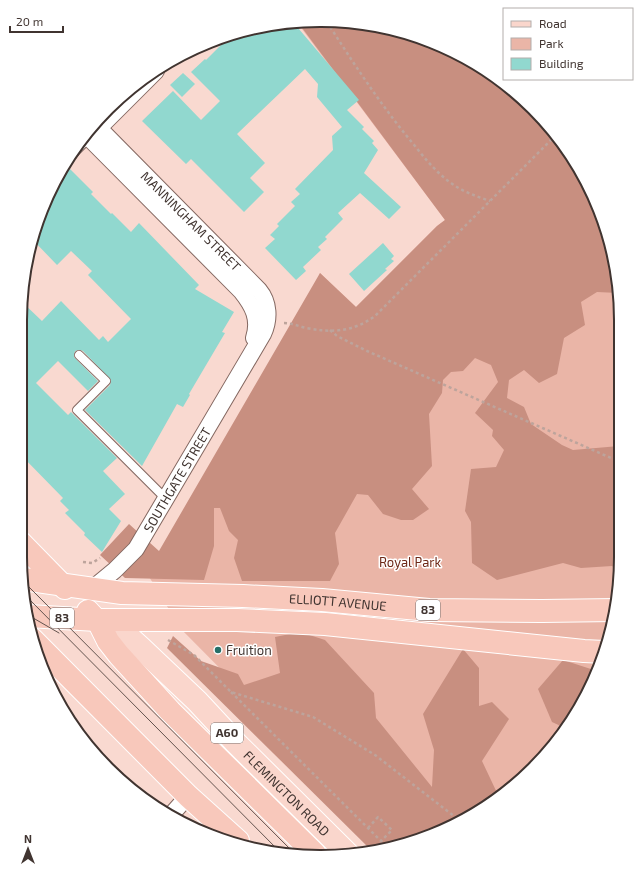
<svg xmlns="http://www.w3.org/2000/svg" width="641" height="877" viewBox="0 0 641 877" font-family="'Exo 2',sans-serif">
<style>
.green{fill:#eab5a7}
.forest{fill:#c88f80}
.building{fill:#91d8cf}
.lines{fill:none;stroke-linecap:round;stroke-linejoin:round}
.service-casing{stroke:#836760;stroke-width:10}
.minor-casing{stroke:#836760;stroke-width:18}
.primary-casing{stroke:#fff;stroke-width:24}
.trunk-casing{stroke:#fff;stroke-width:24}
.path{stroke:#bda49c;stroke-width:2.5;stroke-dasharray:3 3;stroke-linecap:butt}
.service{stroke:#fff;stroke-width:8}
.minor{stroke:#fff;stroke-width:16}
.primary{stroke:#fad6cc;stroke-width:22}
.trunk{stroke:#f8c8bb;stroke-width:22}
.tram{stroke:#63534e;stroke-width:1}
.poi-dot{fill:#276f68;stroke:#fff;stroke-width:1.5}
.labels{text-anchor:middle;stroke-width:3;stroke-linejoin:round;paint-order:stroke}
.shield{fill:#fff;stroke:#79716e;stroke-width:1}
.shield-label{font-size:12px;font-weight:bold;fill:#403430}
.street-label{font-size:13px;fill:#403430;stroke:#fff}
.park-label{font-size:13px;fill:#6e2817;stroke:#fff}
.poi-label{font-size:13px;fill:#403430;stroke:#fff;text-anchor:start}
.rim{fill:none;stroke:#403430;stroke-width:2}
</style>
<rect width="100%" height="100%" fill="#f9d9d0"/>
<path class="green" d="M296 21 360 23 417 36 471 60 518 94 559 137 598 205 618 281 620 576 611 634 590 690 547 754 504 795 436 834 395 845 181 629 148 575 302 344 320 273 356 307 437 226 445 220Z"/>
<g class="forest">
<path d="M297 21 359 23 417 36 471 60 518 94 559 137 598 205 618 281V293L597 292 581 302 585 325 564 338 557 374 539 383 524 370 509 380 507 398 524 407 531 424 562 445 573 450 619 446 620 571 612 566 581 568 563 563 497 580 472 563 471 522 465 511 471 469 496 467 504 450 492 436 493 430 475 413 498 382 491 365 475 358 463 371 451 372 443 380 442 393 429 414 432 466 412 489 429 509 413 520H401L383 514 368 495 357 494 335 533 339 564 330 581H242L234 558 238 540 229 531 220 508H214V546L204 580 125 578 100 555 129 524 159 551 320 273 356 307 437 226 445 220Z"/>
<path d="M300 632 325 640 374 693 376 718 432 787 434 750 423 714 463 649 479 668V706L492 702 509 719 482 761 499 797 436 834 372 851 167 648 173 636 201 661 238 674 244 685 280 673 275 637Z"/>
<path d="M563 660 597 671 590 690 565 728 552 722 538 689Z"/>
</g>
<g class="building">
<path d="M293 22 359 100 347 110 364 127 362 129 374 141 372 143 378 150 364 173 401 207 389 219 360 193 338 213 343 219 325 237 327 239 318 247 321 250 303 267 306 271 296 280 265 248 275 239 270 235 279 226 277 224 295 206 291 202 300 194 295 189 333 150 332 136 342 127 317 97 318 84 305 69 237 134 265 163 250 178 264 192 244 212 191 159 186 164 142 121 173 91 201 120 220 101 191 72 205 59 206 60 232 34 242 30Z"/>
<path d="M183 73 195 84 182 97 170 85Z"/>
<path d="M70 169 93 192 91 194 111 214 112 213 131 232 139 223 199 285 195 289 234 312 222 332 225 333 189 394 190 395 183 407 177 404 142 466 85 410 110 385 111 380 83 351 80 350 75 351 74 357 98 381 88 391 58 361 36 383 68 415 71 412 117 458 103 471 125 494 109 509 121 521 102 552 84 535 85 533 65 513 69 510 60 501 63 498 20 454V320L22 302 42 321 61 301 99 340 103 336 108 342 131 319 88 275 92 271 71 251 57 265 32 239 63 170 66 173Z"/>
<path d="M383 243 394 256 391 259 394 261 385 269 387 270 364 291 349 274Z"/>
</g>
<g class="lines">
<g class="service-casing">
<g id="service">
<path d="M69 158 89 138"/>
<path d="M79 355 106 381 77 410 166 499"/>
</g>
</g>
<g class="minor-casing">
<g id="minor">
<path d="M92 135 156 71"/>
<path d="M87 136 241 291C253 306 260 319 254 338"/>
<path id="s1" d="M92 589 115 570 136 549 263 334C270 319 269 302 259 290L97 126"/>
<path d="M171 815 188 796"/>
</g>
</g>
<g class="primary-casing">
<g id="primary">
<path id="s2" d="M99 623 130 638 141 648 197 701 236 743 348 854"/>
</g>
</g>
<g class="trunk-casing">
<g id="trunk">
<path d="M20 542 65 588"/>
<path id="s3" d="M23 579 122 593 243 596 322 600 429 610 542 611 615 610"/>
<path d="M88 611 99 623 108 641 119 655 170 711 315 854"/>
<path d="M28 616 97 620H237L325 624 584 651 604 652"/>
<path d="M32 639 188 796 238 841"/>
</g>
</g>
<g class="path">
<path d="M327 22C354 64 382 107 415 146 426 160 437 173 451 183 463 192 476 196 490 201"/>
<path d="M284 323C291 323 298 326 306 328 332 333 353 332 375 316L556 135"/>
<path d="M330 330 337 336 367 351 611 458 620 464"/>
<path d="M83 562 92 563 100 558"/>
<path d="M168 640 194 655 231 692 313 717 375 755 459 820"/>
<path d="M231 692 387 847"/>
<path d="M368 828 378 817 392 830 381 841"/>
</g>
<use href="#service" class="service"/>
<use href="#minor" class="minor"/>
<use href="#primary" class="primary"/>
<use href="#trunk" class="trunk"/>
<g class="tram">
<path d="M23 581 295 854"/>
<path d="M25 595 282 854"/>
<path d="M28 615 59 633"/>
</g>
</g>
<circle class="poi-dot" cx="218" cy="650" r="4"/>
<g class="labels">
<g class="shield">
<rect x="416" y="600" width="24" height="20" rx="3"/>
<rect x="50" y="608" width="24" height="20" rx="3"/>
<rect x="211" y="723" width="32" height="20" rx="3"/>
</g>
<g class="shield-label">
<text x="428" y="614">83</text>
<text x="62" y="622">83</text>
<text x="227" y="737">A60</text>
</g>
<g class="street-label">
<text transform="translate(191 221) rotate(45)" y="5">MANNINGHAM STREET</text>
<text dy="5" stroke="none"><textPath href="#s1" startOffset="140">SOUTHGATE STREET</textPath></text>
<text dy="5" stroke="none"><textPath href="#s3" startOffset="316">ELLIOTT AVENUE</textPath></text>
<text dy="5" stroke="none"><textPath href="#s2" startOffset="255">FLEMINGTON ROAD</textPath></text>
</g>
<g class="park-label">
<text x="410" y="567">Royal Park</text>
</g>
<g class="poi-label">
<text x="226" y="655">Fruition</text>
</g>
</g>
<path d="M0 0H641V877H0ZM320 27H321A293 293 0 0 1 614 320V557A293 293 0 0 1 321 850H320A293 293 0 0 1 27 557V320A293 293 0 0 1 320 27Z" fill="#fff" fill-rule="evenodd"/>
<path class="rim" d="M320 27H321A293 293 0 0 1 614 320V557A293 293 0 0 1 321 850H320A293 293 0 0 1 27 557V320A293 293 0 0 1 320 27Z"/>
<rect x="503" y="8" width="130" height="72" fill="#ffffff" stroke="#b3aeac"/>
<rect x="511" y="21" width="20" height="6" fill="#fad6cc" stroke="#b3aeac"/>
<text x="539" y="28" font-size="12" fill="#403430">Road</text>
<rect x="511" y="38" width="20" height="12" fill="#eab5a7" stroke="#b3aeac"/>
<text x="539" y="48" font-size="12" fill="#403430">Park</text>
<rect x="511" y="58" width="20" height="12" fill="#91d8cf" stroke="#b3aeac"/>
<text x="539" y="68" font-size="12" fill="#403430">Building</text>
<g transform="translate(28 849)" stroke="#ffffff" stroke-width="3" paint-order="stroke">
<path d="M0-3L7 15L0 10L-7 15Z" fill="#403430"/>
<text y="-6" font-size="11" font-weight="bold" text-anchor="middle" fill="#403430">N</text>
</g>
<path d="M10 26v6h53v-6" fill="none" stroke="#403430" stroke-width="2"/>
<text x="16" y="26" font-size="12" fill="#403430" stroke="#ffffff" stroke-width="3" paint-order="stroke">20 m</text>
</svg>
